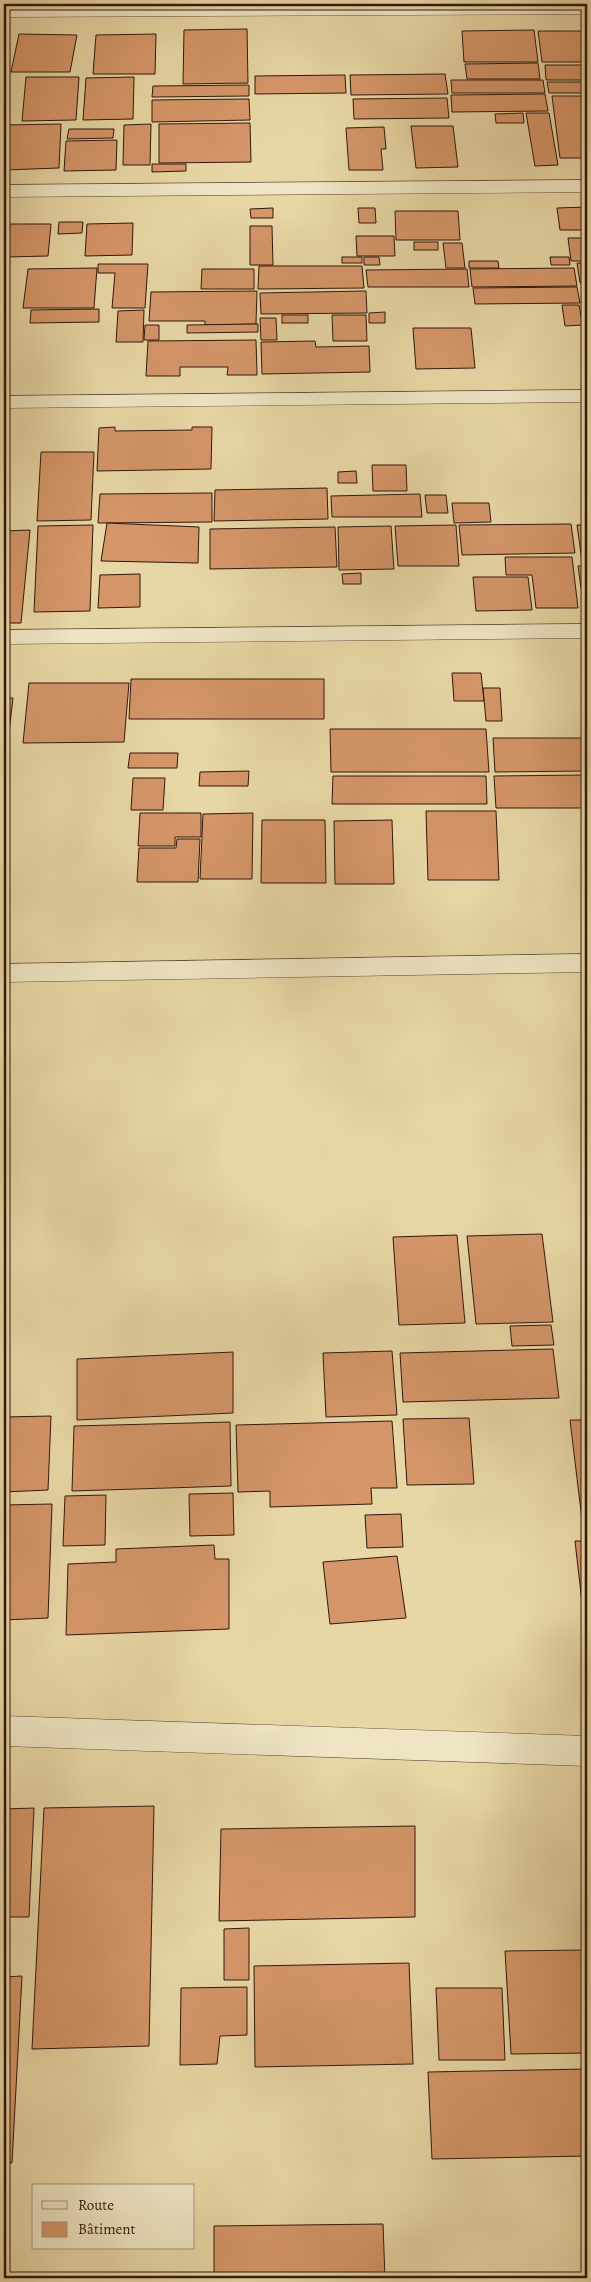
<svg xmlns="http://www.w3.org/2000/svg" width="591" height="2282" viewBox="0 0 591 2282" font-family="Alegreya,serif">
<style>
.building{fill:#d59669;stroke:#30170d}
.lines{fill:none;stroke-linecap:round;stroke-linejoin:round}
.street-casing{stroke:#5e4733;stroke-width:1}
.street{fill:#efe5c4;fill-rule:evenodd}
</style>
<rect width="100%" height="100%" fill="#e7d7a4"/>
<filter id="stains"><feTurbulence type="fractalNoise" baseFrequency=".004" numOctaves="4"/><feColorMatrix values="0 0 0 0 .2 0 0 0 0 .09 0 0 0 0 .02 0 0 0 .5 -.17"/></filter>
<radialGradient id="worn" r=".72"><stop offset=".6" stop-color="#630" stop-opacity="0"/><stop offset="1" stop-color="#630" stop-opacity=".3"/></radialGradient>
<g class="building">
<path d="M247 29 248 83 183 84 184 30Z"/>
<path d="M534 30 538 62H464L462 31Z"/>
<path d="M538 31H587V62H542Z"/>
<path d="M19 34 77 35 70 72H11Z"/>
<path d="M156 34 155 74H93L96 35Z"/>
<path d="M538 63 540 79H467L465 64Z"/>
<path d="M545 65H587V80H546Z"/>
<path d="M445 74 448 94 351 95 350 75Z"/>
<path d="M345 75 346 93 255 94V76Z"/>
<path d="M26 77H79L76 120 22 121Z"/>
<path d="M134 77 133 119 83 120 86 78Z"/>
<path d="M451 80H543L545 93H452Z"/>
<path d="M547 82H587V93H549Z"/>
<path d="M249 85V96L152 97 153 86Z"/>
<path d="M545 94 548 111 452 112 451 95Z"/>
<path d="M552 96H587V158H560Z"/>
<path d="M447 98 449 118 354 119 353 99Z"/>
<path d="M249 99 250 120 152 122V100Z"/>
<path d="M523 113 524 123H496L495 114Z"/>
<path d="M526 113H549L558 165 535 166Z"/>
<path d="M250 123 251 162 159 163V124Z"/>
<path d="M61 124 59 168 4 170V125Z"/>
<path d="M151 124 150 165H123L124 125Z"/>
<path d="M411 126H453L458 167 416 168Z"/>
<path d="M384 127 386 149H381L383 170H349L346 128Z"/>
<path d="M69 129H114L113 138 67 139Z"/>
<path d="M117 140 116 170 64 171 66 141Z"/>
<path d="M152 164H186V171L152 172Z"/>
<path d="M587 207V230H560L557 208Z"/>
<path d="M273 208V218H251L250 209Z"/>
<path d="M358 208H375L376 223H359Z"/>
<path d="M395 211H458L460 240H396Z"/>
<path d="M59 222H83L82 233 58 234Z"/>
<path d="M133 223 132 255 85 256 87 224Z"/>
<path d="M10 224H51L48 256 6 257Z"/>
<path d="M250 226H272L273 265H250Z"/>
<path d="M356 236H394L395 256H357Z"/>
<path d="M568 238H586L587 261H571Z"/>
<rect x="414" y="242" width="24" height="8"/>
<path d="M443 243H462L465 268H446Z"/>
<rect x="342" y="257" width="20" height="6"/>
<path d="M364 257H379L380 265H364Z"/>
<path d="M550 257H569L570 265H551Z"/>
<path d="M469 261H498L499 268H469Z"/>
<path d="M577 263H587V283H580Z"/>
<path d="M98 264H148L145 308H112L115 273H98Z"/>
<path d="M259 266H362L364 288 258 289Z"/>
<path d="M97 268 94 308H23L28 269Z"/>
<path d="M574 268 577 286 472 287 470 269Z"/>
<path d="M202 269H254V289H201Z"/>
<path d="M467 269 469 287H368L366 270Z"/>
<path d="M577 287 580 303 475 304 473 288Z"/>
<path d="M582 287H587V309H586Z"/>
<path d="M257 291 256 324 205 325V321H149L151 292Z"/>
<path d="M366 291 367 313 261 314 260 293Z"/>
<path d="M562 305H579L583 325 565 326Z"/>
<path d="M99 309V322L30 323 31 310Z"/>
<path d="M144 310 143 342H116L118 311Z"/>
<path d="M582 311H587V337H585Z"/>
<path d="M385 312V323H369V313Z"/>
<rect x="282" y="315" width="26" height="8"/>
<path d="M332 315H366L367 341H333Z"/>
<path d="M260 318H276L277 340H261Z"/>
<path d="M258 324V332L187 333V325Z"/>
<path d="M145 325H159V340H144Z"/>
<path d="M413 328H471L475 368 416 369Z"/>
<path d="M256 340 257 375H227L228 367H180V376H146L148 341Z"/>
<path d="M315 341 316 347 369 346 370 372 262 374 261 342Z"/>
<path d="M115 427V431L192 430V427H212L211 469 97 471 99 428Z"/>
<path d="M41 452H94L91 520 37 521Z"/>
<path d="M372 465H406L407 491H373Z"/>
<path d="M356 471 357 483H338V472Z"/>
<path d="M327 488 328 519 214 521 215 490Z"/>
<path d="M212 493V522L98 523 100 494Z"/>
<path d="M420 494 422 517H332L331 496Z"/>
<path d="M425 495H446L448 513H427Z"/>
<path d="M452 503H489L491 522 454 523Z"/>
<path d="M107 523 199 527 198 563 101 561Z"/>
<path d="M571 524 575 553 462 555 459 525Z"/>
<path d="M93 525 90 611 34 612 38 526Z"/>
<path d="M456 525 459 566H398L395 526Z"/>
<path d="M577 525H587V561H582Z"/>
<path d="M391 526 394 569 339 570 338 527Z"/>
<path d="M335 527 337 567 210 569V529Z"/>
<path d="M30 530 21 623H4V531Z"/>
<path d="M505 557H572L578 608H536L532 575H506Z"/>
<path d="M578 566H587V588H581Z"/>
<path d="M361 573V584H343L342 574Z"/>
<path d="M140 574V607L98 608 100 575Z"/>
<path d="M473 577H528L532 610 476 611Z"/>
<path d="M452 673H481L484 701H454Z"/>
<path d="M131 679H324V719H129Z"/>
<path d="M29 683H129L124 742 23 743Z"/>
<path d="M483 688H500L502 721H486Z"/>
<path d="M4 698H13L8 741H4Z"/>
<path d="M330 729H486L489 772H331Z"/>
<path d="M493 738H587V771L495 772Z"/>
<path d="M130 753H178L177 768H128Z"/>
<path d="M249 771 248 786H199L200 772Z"/>
<path d="M587 775V808H496L494 776Z"/>
<path d="M333 776H486L487 804H332Z"/>
<path d="M133 778H165L163 810H131Z"/>
<path d="M426 811H496L499 880H428Z"/>
<path d="M140 813H201V837H175V846H138Z"/>
<path d="M253 813 252 879H200L203 814Z"/>
<path d="M262 820H325L326 883H261Z"/>
<path d="M392 820 394 884H335L334 821Z"/>
<path d="M177 839H200L198 882H137L139 848H176Z"/>
<path d="M542 1234 553 1322 476 1324 467 1236Z"/>
<path d="M457 1235 465 1323 399 1325 393 1237Z"/>
<path d="M551 1325 554 1345 512 1346 510 1326Z"/>
<path d="M553 1349 559 1398 403 1402 400 1353Z"/>
<path d="M392 1351 397 1415 326 1417 323 1353Z"/>
<path d="M233 1352V1413L77 1420V1359Z"/>
<path d="M51 1416 48 1490 4 1492V1417Z"/>
<path d="M469 1418 474 1484 407 1485 403 1419Z"/>
<path d="M570 1420H587V1528H583Z"/>
<path d="M392 1421 397 1488H371L372 1504 270 1507V1491L238 1492 236 1425Z"/>
<path d="M230 1422 231 1486 72 1491 74 1426Z"/>
<path d="M233 1493 234 1535 190 1536 189 1494Z"/>
<path d="M106 1495 105 1545 63 1546 65 1496Z"/>
<path d="M52 1504 48 1618 4 1620V1505Z"/>
<path d="M401 1514 403 1547 367 1548 365 1515Z"/>
<path d="M575 1541H587V1620H584Z"/>
<path d="M214 1545 215 1559H229V1629L66 1635 68 1564 116 1562V1549Z"/>
<path d="M397 1556 406 1618 330 1624 323 1562Z"/>
<path d="M154 1806 149 2046 32 2049 44 1808Z"/>
<path d="M34 1808 29 1917H4V1809Z"/>
<path d="M415 1826V1917L219 1921 221 1829Z"/>
<path d="M249 1928V1980H224V1929Z"/>
<path d="M587 1950V2053L511 2054 505 1951Z"/>
<path d="M409 1963 413 2064 255 2067 254 1966Z"/>
<path d="M22 1976 12 2163H4V1977Z"/>
<path d="M247 1987V2035L220 2036 217 2064 180 2065 181 1988Z"/>
<path d="M436 1988H502L505 2060H439Z"/>
<path d="M587 2069V2156L432 2159 428 2072Z"/>
<path d="M383 2224 385 2278H214V2226Z"/>
</g>
<g class="lines">
<g class="street-casing">
<g id="street">
<path d="M587 4V14L4 17V7Z"/>
<path d="M587 180V192L4 197V185Z"/>
<path d="M587 390V402L4 408V396Z"/>
<path d="M587 624V638L4 644V630Z"/>
<path d="M587 954V972L4 982V964Z"/>
<path d="M4 1716 587 1736V1766L4 1746Z"/>
</g>
</g>
<use href="#street" class="street"/>
</g>
<rect width="591" height="2282" fill="none" stroke="#e7d7a4" stroke-width="20"/>
<rect x="5" y="5" width="581" height="2272" fill="none" stroke="#30170d" stroke-width="2.5"/>
<rect x="10" y="10" width="571" height="2262" fill="none" stroke="#30170d"/>
<rect x="32" y="2184" width="162" height="65" fill="#efe5c4" stroke="#a3937b"/>
<rect x="42" y="2201" width="25" height="8" fill="#efe5c4" stroke="#a3937b"/>
<text x="78" y="2210" font-size="15" fill="#30170d">Route</text>
<rect x="42" y="2222" width="25" height="15" fill="#d59669" stroke="#a3937b"/>
<text x="78" y="2234" font-size="15" fill="#30170d">Bâtiment</text>
<rect width="100%" height="100%" filter="url(#stains)"/>
<rect width="100%" height="100%" fill="url(#worn)"/>
</svg>
